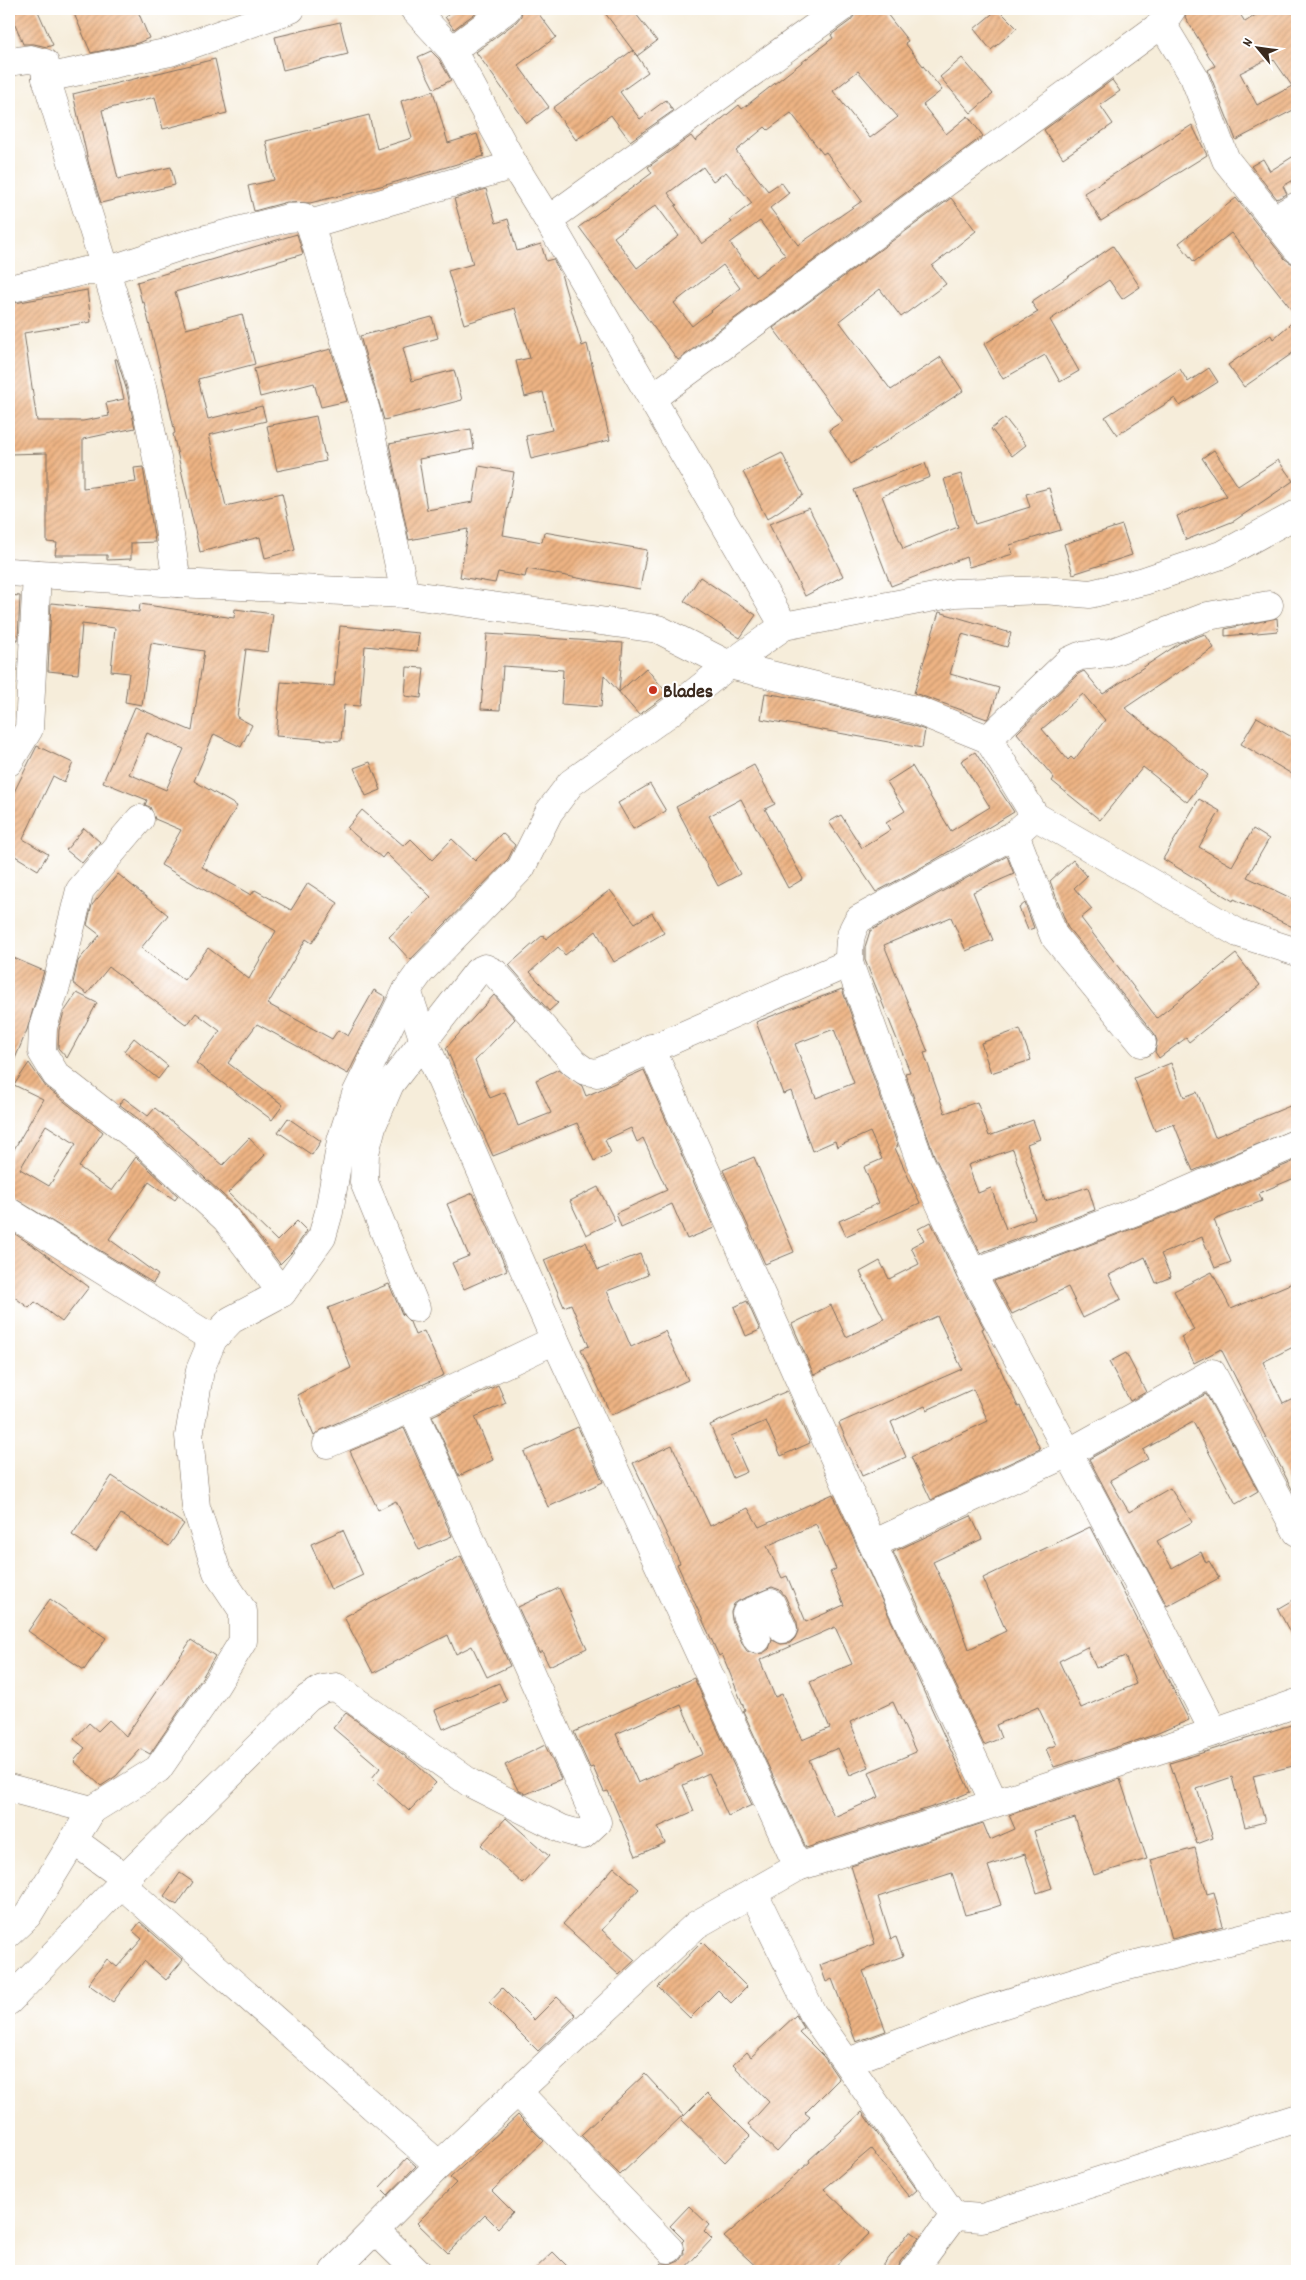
<svg xmlns="http://www.w3.org/2000/svg" width="1306" height="2280" viewBox="0 0 1306 2280" font-family="Dekko,sans-serif">
<style>
.building{fill:url(#building-hatch);fill-rule:evenodd}
.lines{fill:none;stroke-linecap:round;stroke-linejoin:round}
.minor-casing{stroke:#7c6e60;stroke-width:29}
.minor{stroke:#fff;stroke-width:28}
.poi-dot{fill:#c8321e;stroke:#fff;stroke-width:2}
.labels{text-anchor:middle;stroke-width:4;stroke-linejoin:round;paint-order:stroke}
.poi-label{font-size:20px;font-weight:bold;fill:#3b2a1e;stroke:#fff;text-anchor:start}
</style>
<defs>
<pattern id="building-hatch" width="6" height="6" patternUnits="userSpaceOnUse" patternTransform="scale(1.25)"><rect width="6" height="6" fill="#eeb484"/><path d="M-1 1l2-2M0 6l6-6M5 7l2-2" fill="none" stroke="#c2936b"/></pattern>
</defs>
<rect width="100%" height="100%" fill="#fff"/>
<filter id="ink" filterUnits="userSpaceOnUse"><feTurbulence type="fractalNoise" baseFrequency=".02" numOctaves="2"/><feDisplacementMap in="SourceGraphic" scale="10" xChannelSelector="R" yChannelSelector="G"/><feConvolveMatrix kernelMatrix="1 2 1 2 8 2 1 2 1" color-interpolation-filters="sRGB"/></filter>
<filter id="wash" filterUnits="userSpaceOnUse"><feTurbulence type="fractalNoise" baseFrequency=".0096" numOctaves="4" result="noise"/><feDisplacementMap in="SourceGraphic" scale="20" xChannelSelector="R" yChannelSelector="G"/><feGaussianBlur stdDeviation="1.12" result="paint"/><feColorMatrix in="noise" values="0 0 0 0 0 0 0 0 0 0 0 0 0 0 0 0 0 1.4 0 .05"/><feComposite in="paint" operator="in"/></filter>
<g filter="url(#wash)">
<rect width="100%" height="100%" fill="#f6edda"/>
<g id="blocks">
<g class="building">
<path d="M9 9H37L53 45 47 47 34 44H23Z"/>
<path d="M72 9H137L149 38 138 43 91 53Z"/>
<path d="M457 9H481L454 29 445 17Z"/>
<path d="M522 9H535L556 37 518 65 549 107 527 123 476 52 516 22 521 16Z"/>
<path d="M602 9H632L657 41 637 56Z"/>
<path d="M855 9H883L908 41 905 43 942 90 923 105 946 134 968 116 983 136 678 360 579 227 652 173 648 167 691 136 695 141 739 105 742 109 833 38 831 35 850 21 854 16ZM858 71 898 117 870 138 833 91ZM791 113 823 154 826 152 862 201 798 245 770 208 789 193 781 182 768 191 736 151 765 127 768 130ZM703 167 713 181 726 172 752 203 730 220 732 222 702 244 675 206 677 205 668 193ZM656 205 679 236 637 268 614 237ZM760 221 785 255 755 277 730 243ZM723 265 740 288 692 326 674 303Z"/>
<path d="M998 9 1017 28 991 50 974 29Z"/>
<path d="M1187 9H1237L1245 22 1265 9H1297V108L1236 140 1208 70 1215 66 1185 17ZM1270 58 1273 61 1274 60 1292 86 1257 105 1240 73Z"/>
<path d="M340 22 348 54 283 70 275 37Z"/>
<path d="M633 50 648 72 620 92 640 119 666 100 673 111 630 141 611 115 576 140 553 108Z"/>
<path d="M431 51 439 59 451 80 434 89 418 57Z"/>
<path d="M962 58 993 94 971 113 940 77Z"/>
<path d="M215 59 227 113 163 129 155 97 102 110 118 179 171 167 175 185 101 203 89 165 73 94Z"/>
<path d="M1112 80 1120 91 1100 105 1113 124 1063 158 1044 130Z"/>
<path d="M433 91 448 143 477 134 484 156 389 184 322 200 310 203 287 202 254 211 248 186 274 180 266 141 369 115 377 149 412 138 401 101Z"/>
<path d="M1192 125 1207 155 1101 221 1084 193Z"/>
<path d="M1297 154V178L1283 186 1287 194 1277 199 1251 166 1263 159 1270 171Z"/>
<path d="M486 189 496 223 508 219 517 251 541 244 546 261 553 259 561 274 582 346 587 344 610 440 531 459 526 436 552 430 543 392 525 397 516 361 530 358 515 308 464 324 448 271 473 264 454 199Z"/>
<path d="M951 198 976 231 932 266 946 284 901 317 880 289 839 321 891 390 941 357 963 391 851 464 829 430 843 421 773 328Z"/>
<path d="M1236 198 1285 259 1291 263 1297 264V316L1231 233 1194 262 1179 243Z"/>
<path d="M297 234 303 254 175 292 186 329 242 314 255 364 198 379 208 419 262 406 266 421 209 435 226 506 282 493 295 550 265 558 260 537 200 552 173 434 175 433 166 392 144 302 142 303 137 282Z"/>
<path d="M1113 246 1140 287 1122 299 1109 280 1050 320 1079 371 1060 382 1045 355 1003 379 984 344 1038 312 1031 302Z"/>
<path d="M87 290 91 322 24 333 37 421H83L109 416 106 403 124 399 115 359H117L127 391 135 428 83 439V488L136 482 134 468 143 467 155 542 131 543V559L107 560V555H55L57 543 47 542V453L9 454V304Z"/>
<path d="M432 317 438 338 403 348 412 381 454 370 462 400 384 420 360 336Z"/>
<path d="M1297 318V350L1244 387 1228 365 1271 335 1273 339Z"/>
<path d="M331 349 347 401 321 407 314 383 260 397 254 369Z"/>
<path d="M1209 368 1218 382 1180 406 1175 398 1117 435 1105 417 1180 369 1188 382Z"/>
<path d="M316 416 326 461 277 471 267 426Z"/>
<path d="M1005 418 1026 445 1012 456 991 429Z"/>
<path d="M471 429 474 449 419 459 427 510 473 502 479 466 514 472 503 535 542 542 544 532 647 550 640 589 527 569 525 577 498 572 495 583 460 577 468 529 409 540 389 444Z"/>
<path d="M1214 450 1238 486 1278 460 1293 481 1234 521 1186 540 1177 516 1227 496 1202 458Z"/>
<path d="M782 453 803 495 767 519 743 472Z"/>
<path d="M925 463 930 477 882 496 903 549 958 527 944 479 961 474 975 524 1030 507 1026 494 1049 488 1061 530 1010 545 1013 554 969 567 966 557 891 586 854 490Z"/>
<path d="M809 508 843 576 805 596 769 524Z"/>
<path d="M1122 525 1132 555 1073 574 1064 544Z"/>
<path d="M700 577 756 615 740 638 684 601Z"/>
<path d="M9 595 20 596 18 640H9Z"/>
<path d="M51 603 139 612 140 604 234 618 235 609 273 614 268 652 246 649 237 717 252 725 241 747 214 734 194 781 237 806 202 867 251 895 255 890 291 910 308 883 338 903 312 943 306 939 268 1004 332 1039 338 1030 348 1036 374 990 386 997 348 1074 257 1024 228 1063 283 1105 272 1120 196 1063 220 1031 196 1013 187 1025 109 967 87 994 73 983 78 961 100 935 87 925 92 905 118 874 168 915 141 948 184 980 208 948 249 979 276 931 161 865 181 830 155 819 150 807 145 805 147 800 103 782 135 707 192 731 204 651 151 643 142 705 125 702 129 673 111 671 115 628 82 624 78 674 48 671ZM147 733 184 749 166 790 129 774Z"/>
<path d="M939 612 1011 633 1007 647 962 634 950 674 999 688 990 715 987 719 914 693Z"/>
<path d="M1277 618 1278 631 1225 636V629Z"/>
<path d="M340 626 419 633 417 651 365 646 360 706 344 705 341 741 276 736 281 682 334 686Z"/>
<path d="M487 634 623 643 619 692 646 668 668 694 639 715 604 675 601 707 561 704 563 670 503 666 500 710 481 709Z"/>
<path d="M1205 634 1214 648 1125 708 1208 775 1187 802 1143 767 1100 820 1052 781 1054 778 1017 733 1078 674 1084 671 1103 694 1180 643ZM1083 694 1105 720 1074 760 1071 757 1068 760 1042 729Z"/>
<path d="M407 667 424 668 421 698 405 696Z"/>
<path d="M765 693 817 702 911 725 925 730 922 748 761 719Z"/>
<path d="M1257 717 1297 740V777L1241 744Z"/>
<path d="M37 746 73 763 64 782 53 776 23 839 48 854 38 870 15 856 9 869V802Z"/>
<path d="M975 752 1014 812 933 861 876 892 829 822 841 815 862 848 890 830 886 823 905 811 887 782 912 766 951 831 990 807 961 761Z"/>
<path d="M370 762 381 790 366 796 354 768Z"/>
<path d="M754 765 775 804 765 809 803 879 788 888 741 799 709 816 740 874 718 886 676 807Z"/>
<path d="M650 784 666 811 633 829 618 803Z"/>
<path d="M1199 799 1220 811 1199 847 1232 866 1253 829 1269 839 1247 877 1297 901V929L1234 899 1233 901 1163 859Z"/>
<path d="M362 810 404 846 411 839 432 860 452 839 475 861 502 833 515 845 508 859 410 960 389 937 431 897 386 853 382 858 347 828Z"/>
<path d="M84 828 100 842 82 863 66 850Z"/>
<path d="M1007 856 1014 874 973 892 993 940 966 951 951 917 884 945 928 1052 924 1053 945 1113 977 1102 989 1136 1033 1120 1040 1139 1027 1144 1045 1201 1088 1187 1095 1210 980 1253 934 1155 905 1073 910 1072 865 960V947L870 931ZM1013 1149 1035 1218 1006 1229 991 1188 978 1193 968 1165Z"/>
<path d="M1073 860 1087 876 1074 888 1092 909 1081 918 1157 1018 1236 954 1260 985 1189 1042 1186 1038 1159 1058 1155 1052 1157 1041 1154 1033 1068 928 1050 881Z"/>
<path d="M610 890 635 923 652 913 664 933 614 962 596 931 565 955 558 947 530 972 558 1003 549 1011 509 965 543 935 546 939Z"/>
<path d="M1025 903 1034 928 1028 930 1019 908Z"/>
<path d="M9 956 44 971 27 1030 9 1073Z"/>
<path d="M842 989 898 1146 895 1148 920 1203 846 1236 839 1221 879 1203 864 1167 882 1159 870 1132 837 1147 835 1141 812 1151 791 1091 783 1094 756 1022ZM834 1029 854 1083 816 1098 795 1044Z"/>
<path d="M77 993 97 1003 67 1058 58 1048 59 1030 64 1012Z"/>
<path d="M494 995 515 1019 475 1061 490 1098 505 1092 518 1126 551 1113 536 1080 559 1069 582 1086 586 1096 644 1070 714 1228 687 1239 672 1204 621 1227 616 1213 667 1190 643 1138 637 1142 631 1128 605 1140 611 1153 594 1161 577 1123 493 1156 446 1048Z"/>
<path d="M1020 1029 1031 1060 991 1073 981 1043Z"/>
<path d="M134 1038 168 1066 158 1079 124 1051Z"/>
<path d="M29 1063 46 1087 103 1132 79 1167 112 1191 136 1157 178 1196 175 1200 149 1182 109 1239 158 1275 153 1283 9 1195V1158L43 1099 14 1085ZM46 1125 76 1144 49 1186 20 1169Z"/>
<path d="M1171 1063 1184 1097 1197 1092 1215 1137 1297 1103V1128L1193 1171 1174 1124 1155 1131 1134 1078Z"/>
<path d="M124 1098 148 1116 155 1108 223 1165 249 1138 265 1155 228 1193 277 1241 297 1221 307 1231 293 1251 280 1264 237 1208 158 1134 119 1104Z"/>
<path d="M288 1118 321 1141 312 1155 278 1132Z"/>
<path d="M754 1157 794 1252 765 1264 723 1170Z"/>
<path d="M1297 1160V1177L1259 1193 1262 1201 1214 1220 1231 1262 1215 1268 1202 1237 1161 1254 1171 1277 1156 1283 1145 1257 1109 1275 1121 1299 1083 1318 1068 1287 1012 1314 994 1281 1174 1213Z"/>
<path d="M598 1187 615 1221 586 1235 570 1201Z"/>
<path d="M473 1193 507 1270 464 1289 452 1263 469 1256 447 1204Z"/>
<path d="M931 1222 958 1280 984 1328 982 1329 1018 1407 1020 1406 1040 1449 931 1500 911 1457 988 1421 973 1389 927 1410 925 1406 891 1422 906 1457 862 1476 839 1423 962 1369 937 1316 814 1375 792 1324 831 1305 846 1337 884 1319 860 1272 880 1261 889 1279 919 1264 911 1247 924 1240 918 1229Z"/>
<path d="M9 1230 38 1249 89 1287 62 1322 35 1302 29 1308 9 1293Z"/>
<path d="M586 1242 598 1270 640 1254 648 1275 607 1291 631 1347 665 1331 688 1380 611 1415 581 1349 589 1346 571 1304 564 1307 544 1260Z"/>
<path d="M1212 1272 1231 1309 1297 1281V1345L1263 1362 1283 1403 1297 1396V1499L1221 1349 1194 1363 1181 1337 1194 1330 1174 1291Z"/>
<path d="M389 1284 402 1314 410 1322 415 1335 424 1331 444 1375 321 1430 314 1436 297 1395 351 1368 328 1308Z"/>
<path d="M747 1301 760 1330 746 1336 734 1307Z"/>
<path d="M1126 1353 1146 1392 1130 1401 1109 1362Z"/>
<path d="M498 1385 506 1403 475 1417 493 1460 459 1476 432 1416Z"/>
<path d="M787 1391 810 1443 781 1456 766 1421 731 1436 747 1472 733 1478 710 1425Z"/>
<path d="M1206 1394 1258 1491 1236 1504 1193 1422 1143 1450 1148 1459 1110 1480 1129 1512 1170 1488 1192 1522 1157 1541 1172 1568 1201 1552 1206 1563 1209 1561 1219 1578 1167 1606 1089 1459Z"/>
<path d="M578 1427 603 1482 548 1507 524 1452Z"/>
<path d="M404 1428 452 1536 419 1550 396 1501 378 1510 350 1451Z"/>
<path d="M672 1445 710 1526 748 1508 759 1527 833 1494 970 1792 944 1803 806 1848 743 1711 745 1710 722 1654 719 1656 677 1564 680 1563 633 1463ZM816 1524 836 1569 830 1572 844 1605 806 1622 787 1576 782 1578 767 1546ZM772 1587 780 1590 785 1596 797 1622 798 1631 795 1638 790 1643 781 1644 772 1640 769 1649 763 1653 755 1654 747 1651 743 1645 732 1620 731 1612 734 1604 740 1600ZM835 1627 852 1664 810 1682 830 1728 802 1740 782 1694 775 1697 760 1660ZM893 1702 916 1752 869 1772 879 1797 834 1817 809 1760 838 1748 850 1775 869 1767 850 1722Z"/>
<path d="M112 1476 184 1524 169 1546 121 1514 96 1551 72 1535Z"/>
<path d="M971 1516 982 1539 933 1562 951 1599 969 1649 1006 1631 983 1578 1090 1527 1189 1720 1151 1736 1054 1767 1046 1749 1056 1745 1038 1707 996 1725 1001 1738 984 1745 893 1552ZM1087 1647 1096 1668 1125 1656 1136 1684 1081 1708 1059 1661Z"/>
<path d="M343 1530 363 1575 331 1590 311 1544Z"/>
<path d="M461 1556 510 1666 487 1677 472 1646 456 1654 448 1635 373 1673 344 1617Z"/>
<path d="M559 1588 587 1648 549 1666 542 1651 539 1653 518 1607Z"/>
<path d="M1297 1598V1646L1278 1609Z"/>
<path d="M50 1599 106 1638 84 1670 28 1631Z"/>
<path d="M191 1640 215 1656 203 1676 150 1754 141 1749 116 1776 101 1786 74 1761 85 1748 74 1739 89 1723 98 1731 109 1720 126 1736Z"/>
<path d="M694 1678 752 1805 728 1816 709 1773 683 1785 694 1811 658 1827 665 1843 636 1856 608 1791 604 1792 593 1767 590 1768 574 1732ZM681 1705 703 1754 638 1783 616 1734Z"/>
<path d="M499 1683 507 1701 443 1729 435 1710Z"/>
<path d="M346 1713 416 1764 436 1783 409 1811 372 1778 380 1768 333 1728Z"/>
<path d="M1297 1723V1765L1253 1776 1265 1822 1245 1827 1232 1777 1197 1789 1213 1838 1197 1844 1170 1763Z"/>
<path d="M545 1745 561 1779 526 1794 518 1790 505 1765Z"/>
<path d="M1120 1779 1147 1859 1094 1875 1075 1818 1034 1831 1052 1888 1037 1893 1025 1854 988 1866 1001 1905 986 1910 965 1915 952 1873 878 1897 891 1939 896 1937 903 1956 863 1971 886 2031 856 2042 832 1979 826 1982 820 1965 875 1944 851 1866 983 1823 990 1840 1015 1829 1009 1815Z"/>
<path d="M506 1818 549 1856 523 1884 481 1845Z"/>
<path d="M1195 1848 1207 1894 1214 1892 1223 1926 1172 1939 1151 1860Z"/>
<path d="M614 1867 639 1889 602 1930 635 1960 619 1975 563 1924Z"/>
<path d="M180 1873 193 1882 177 1905 164 1896Z"/>
<path d="M140 1922 183 1960 166 1980 144 1961 113 2002 88 1984 107 1959 117 1967 142 1939 133 1931Z"/>
<path d="M702 1942 747 1987 731 2003 718 1990 690 2018 658 1987Z"/>
<path d="M502 1988 534 2020 557 1997 576 2015 538 2051 489 2002Z"/>
<path d="M796 2015 804 2028 799 2032 824 2057 839 2079 805 2113 810 2117 777 2152 748 2125 769 2102 733 2065 747 2052 751 2057Z"/>
<path d="M645 2074 683 2115 620 2175 581 2135Z"/>
<path d="M707 2093 750 2136 725 2162 681 2119Z"/>
<path d="M862 2112 917 2190 909 2197 871 2149 824 2189 870 2233 830 2271H761L724 2237 810 2162 809 2160Z"/>
<path d="M518 2115 544 2141 492 2191 513 2212 498 2228 485 2215 448 2253 417 2223 456 2183 450 2178Z"/>
<path d="M407 2158 416 2166 388 2195 380 2187Z"/>
<path d="M689 2206 709 2225 704 2231 712 2239 682 2271H654L662 2263 672 2264 679 2261 684 2254 682 2242 684 2240 670 2226Z"/>
<path d="M910 2231 919 2237 900 2262 898 2271H879Z"/>
<path d="M553 2252 572 2271H533Z"/>
</g>
</g>
</g>
<g filter="url(#ink)">
<use href="#blocks" fill-opacity="0" stroke="#7c6e60" stroke-width="1"/>
<g class="lines">
<g class="minor-casing">
<g id="minor">
<path d="M1162 24 1194 77 1226 160 1297 249"/>
<path d="M452 50 507 9"/>
<path d="M9 62 30 59 45 63 46 78 142 387 163 487 177 583"/>
<path d="M46 78 170 52 291 9"/>
<path d="M548 220 840 9"/>
<path d="M1273 220 1297 206"/>
<path d="M310 224 514 165"/>
<path d="M9 289 84 271H106L194 242 288 218 303 217 310 224 366 411 405 594"/>
<path d="M652 398 1162 24 1172 9"/>
<path d="M9 572 177 583 405 594 658 629 729 665 916 710 988 739 1035 816 1238 933 1297 952"/>
<path d="M784 626 955 593 1044 590 1090 594 1144 581 1224 554 1297 514"/>
<path d="M988 739 1069 661 1080 656 1110 653 1208 616 1269 605"/>
<path d="M9 762 29 729 37 574"/>
<path d="M1035 816 1015 834 859 919C849 932 849 946 849 963L920 1161 972 1273 1140 1587 1214 1732"/>
<path d="M140 819 80 890 57 983 43 1027 42 1052 56 1075 147 1146 226 1219 282 1293"/>
<path d="M1015 834 1054 936 1142 1043"/>
<path d="M407 990 424 1041 555 1340 798 1867"/>
<path d="M651 1048 891 1585 994 1802"/>
<path d="M9 1212 213 1339"/>
<path d="M972 1273 1168 1199 1297 1143"/>
<path d="M416 1308 364 1182 365 1153 372 1126 390 1084 478 971 485 968 495 973 574 1063 585 1071 597 1073 849 963"/>
<path d="M412 1408 597 1822 583 1835 562 1829 470 1783 336 1687 322 1689 308 1698 132 1871 126 1879 129 1891 439 2165"/>
<path d="M327 1444 412 1408 555 1340"/>
<path d="M873 1544 1068 1453 1212 1373 1297 1532"/>
<path d="M757 1639 746 1614 771 1603 783 1629"/>
<path d="M9 1788 92 1810"/>
<path d="M754 1894 812 2013 954 2216 913 2271"/>
<path d="M9 1933 28 1915 92 1810 158 1769 216 1685 243 1641V1611L217 1572 196 1507 189 1436 200 1370 213 1339 231 1320 282 1293 322 1237 329 1212 341 1141 356 1094 407 990 420 972 521 868 549 812 571 783 669 713 729 665 784 626 548 220 514 165 452 50 414 9"/>
<path d="M9 2001 126 1879 73 1840"/>
<path d="M848 2062 976 2013 1112 1970 1297 1924"/>
<path d="M517 2091 669 2249"/>
<path d="M954 2216 982 2218 1297 2118"/>
<path d="M375 2230 417 2271"/>
<path d="M334 2271 439 2165 696 1925 798 1867 1214 1732 1297 1703"/>
</g>
</g>
<use href="#minor" class="minor"/>
</g>
</g>
<circle class="poi-dot" cx="653" cy="690" r="5"/>
<g class="labels">
<g class="poi-label">
<text x="663" y="697">Blades</text>
</g>
</g>
<rect width="1306" height="2280" fill="none" stroke="#fff" stroke-width="30"/>
<g transform="translate(1258 48) rotate(299)" stroke="#ffffff" stroke-width="4" paint-order="stroke">
<path d="M0-4L9 19L0 12L-9 19Z" fill="#3b2a1e"/>
<text y="-8" font-size="14" font-weight="bold" text-anchor="middle" fill="#3b2a1e">N</text>
</g>
</svg>
